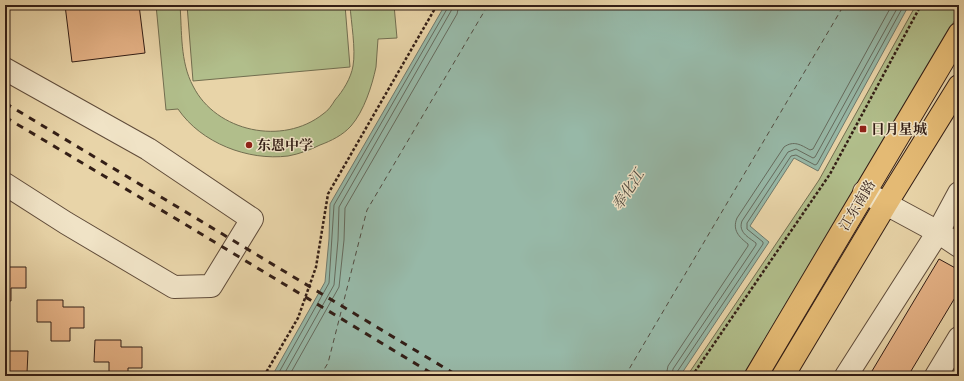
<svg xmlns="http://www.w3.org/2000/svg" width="964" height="381" viewBox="0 0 964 381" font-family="'IM FELL Great Primer','Noto Serif SC',serif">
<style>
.green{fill:#b1be8b;stroke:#726e50}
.water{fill:#97b8a7;stroke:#6f7a6d}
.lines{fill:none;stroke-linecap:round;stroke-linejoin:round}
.shore{stroke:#656b5e;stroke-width:1}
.ferry{stroke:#514c42;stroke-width:1;stroke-dasharray:5 4;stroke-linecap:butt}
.building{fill:#e4b185;stroke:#331e16}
.minor-casing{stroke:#604c3a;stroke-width:24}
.major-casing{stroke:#331e16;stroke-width:24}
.path{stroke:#331e16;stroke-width:2.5;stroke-dasharray:3 2;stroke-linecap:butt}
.minor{stroke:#f0e3c6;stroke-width:22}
.major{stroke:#e4ba74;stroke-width:22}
.rail{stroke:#331e16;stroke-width:3;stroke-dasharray:7 7;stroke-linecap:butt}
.poi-dot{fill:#8f2418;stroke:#f0e3c6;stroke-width:1.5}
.labels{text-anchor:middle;stroke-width:3;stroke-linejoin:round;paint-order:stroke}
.poi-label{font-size:14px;font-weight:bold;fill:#331e16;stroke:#f0e3c6;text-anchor:start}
.street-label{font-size:14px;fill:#331e16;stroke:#f0e3c6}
.water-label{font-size:15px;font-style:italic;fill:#514c42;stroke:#f0e3c6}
</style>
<rect width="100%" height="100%" fill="#e8d4a8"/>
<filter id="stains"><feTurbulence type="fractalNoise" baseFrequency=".005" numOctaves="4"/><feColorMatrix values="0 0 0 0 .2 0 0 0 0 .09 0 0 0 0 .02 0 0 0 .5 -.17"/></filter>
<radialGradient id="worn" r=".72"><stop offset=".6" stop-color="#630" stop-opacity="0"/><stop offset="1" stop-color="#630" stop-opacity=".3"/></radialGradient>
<g class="green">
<path d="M156 5H180C182 31 180 62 193 86 216 132 283 146 323 114 328 111 332 105 335 100 343 91 351 78 353 66 356 49 351 22 350 5H394L397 38 378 39C377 48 377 58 376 67 372 86 364 111 351 126 343 135 331 141 320 145 310 150 299 154 288 156 248 161 201 143 178 109L166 110Z"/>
<path d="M187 5H345L350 67 193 81Z"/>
<path d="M916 5H959V13L743 376H687L819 180Z"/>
</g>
<path class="water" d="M445 5H909L818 171 794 158 750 226 769 242 680 376H272L325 282 329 239 330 204Z"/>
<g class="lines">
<g class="shore">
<path d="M277 376 329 283 334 205 447 9 448 5"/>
<path d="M283 376 334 285 338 240 339 207 451 11 453 5"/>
<path d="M289 376 339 287 344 240 345 208 457 14 459 5"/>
<path d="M666 376 668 366 748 246V244C739 237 732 230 737 218L784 147C794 140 801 145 810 150L813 149 892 5"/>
<path d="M672 376 673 369 756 245V243C748 237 738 232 742 221L788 152 796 149 813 158 815 157 899 5"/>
<path d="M677 376V372L763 244V242L747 229V223L791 156 796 155 815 165 817 164 904 5"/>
</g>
<g class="ferry">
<path d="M320 376 328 363 367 210 488 5"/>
<path d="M625 376 844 5"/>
</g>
</g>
<g class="building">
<path d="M65 5H139L145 53 72 62Z"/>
<path d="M939 259 959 270V291L908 376H869Z"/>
<path d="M5 267H26V288H11V301H5Z"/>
<path d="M37 300H63V307H84V328H70V341H51V322H37Z"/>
<path d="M95 340H121V347H142V368H128V376H109V362H94Z"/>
<path d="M5 351H28L27 373 5 372Z"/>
</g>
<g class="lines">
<g class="minor-casing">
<g id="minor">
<path d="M5 69 148 149 252 219 211 286 174 287 66 223 5 184"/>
<path d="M864 192 938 232 959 246"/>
<path d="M846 376 938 232 959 193"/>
<path d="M936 376 959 338"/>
</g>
</g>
<g class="major-casing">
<g id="major">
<path d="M756 376 959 34"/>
<path d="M783 376 886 204 959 86"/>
</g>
</g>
<g class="path">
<path d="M264 376 298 318 316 267 328 194 437 5"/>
<path d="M692 376 830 174 921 5"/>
</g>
<use href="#minor" class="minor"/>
<use href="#major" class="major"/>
<g class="rail">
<path d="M5 103 458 376"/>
<path d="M5 117 188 226 436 376"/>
</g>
</g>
<g class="poi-dot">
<rect x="859" y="125" width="8" height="8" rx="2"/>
<circle cx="249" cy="145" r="4"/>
</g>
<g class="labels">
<g class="poi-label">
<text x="871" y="134">日月星城</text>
<text x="257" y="150">东恩中学</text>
</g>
<g class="street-label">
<text transform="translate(857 205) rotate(-59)" y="5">江东南路</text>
</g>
<g class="water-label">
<text transform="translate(628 190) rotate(-57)" y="5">奉化江</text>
</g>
</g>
<rect width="964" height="381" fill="none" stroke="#e8d4a8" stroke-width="20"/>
<rect x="6" y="6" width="952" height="369" fill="none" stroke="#331e16" stroke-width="2"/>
<rect x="10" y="10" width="944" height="361" fill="none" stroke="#331e16"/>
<rect width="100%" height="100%" filter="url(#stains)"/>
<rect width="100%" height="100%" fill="url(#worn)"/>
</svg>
